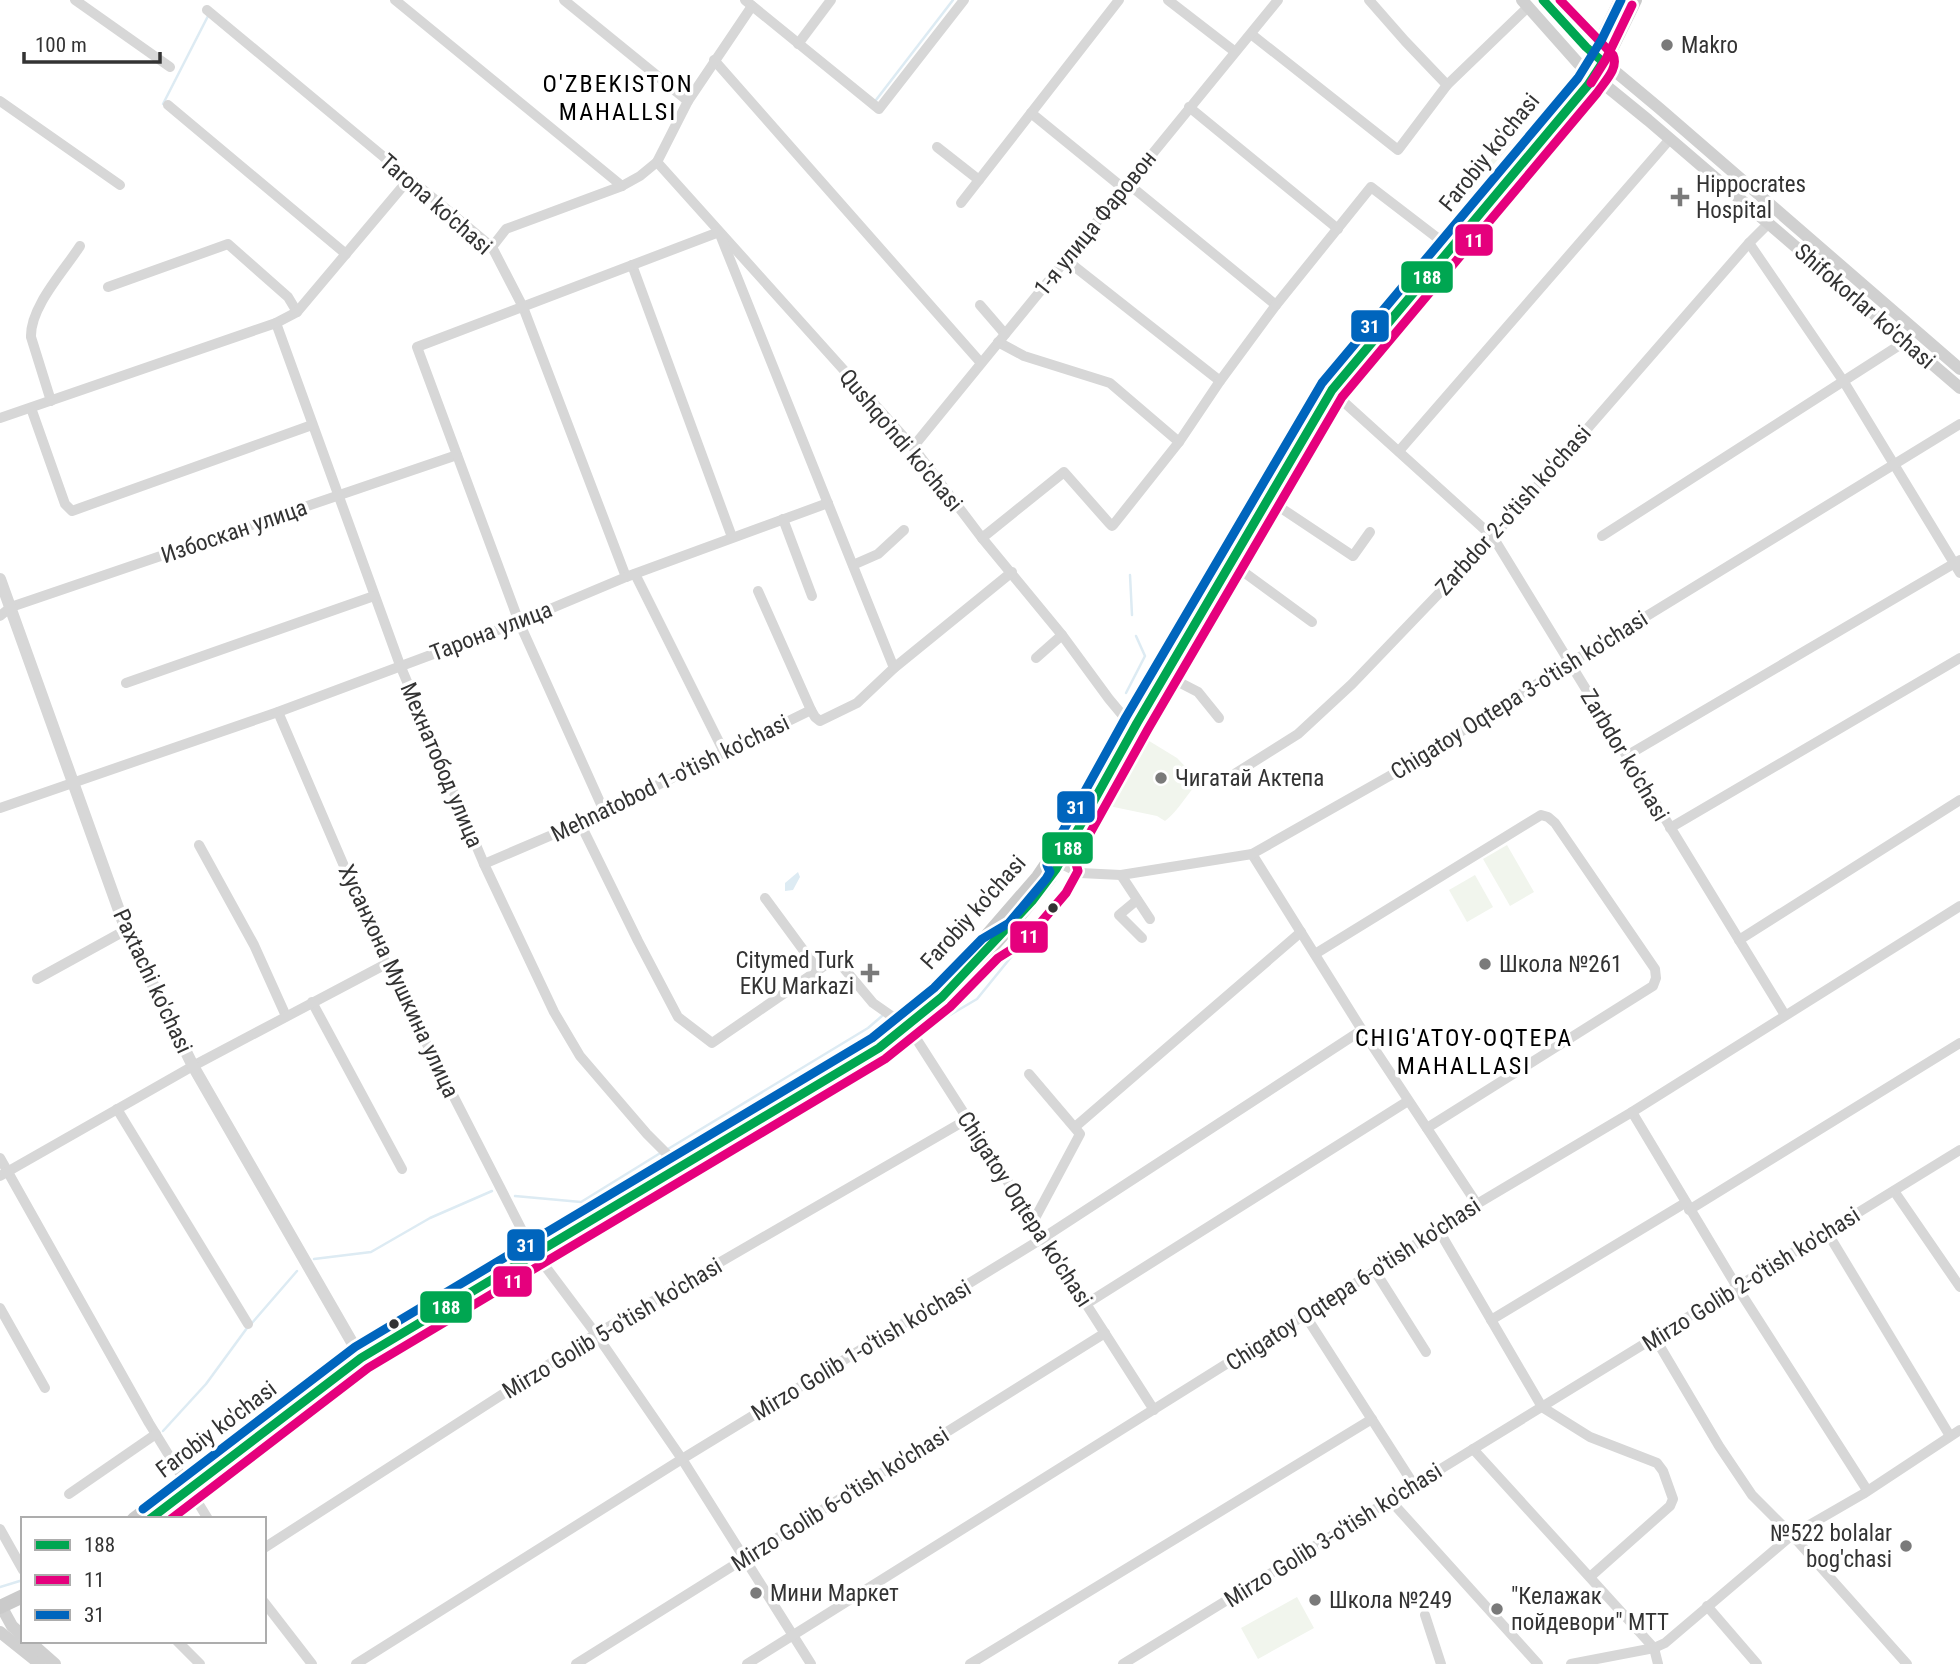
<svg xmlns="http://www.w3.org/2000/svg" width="1960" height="1664" viewBox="0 0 1960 1664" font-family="'Roboto Condensed',sans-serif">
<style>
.green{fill:#f1f5ed}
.water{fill:#ddebf3}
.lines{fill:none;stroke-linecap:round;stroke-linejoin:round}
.stream{stroke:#ddebf3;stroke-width:2.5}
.minor{stroke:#d7d7d7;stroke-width:10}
.tertiary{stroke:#d7d7d7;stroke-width:12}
.secondary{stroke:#d0d0d0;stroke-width:12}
.primary{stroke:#cacaca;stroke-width:14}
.bus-1-casing{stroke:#fff;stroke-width:14}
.bus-2-casing{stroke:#fff;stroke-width:14}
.bus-3-casing{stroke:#fff;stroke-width:14}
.bus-1{stroke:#00a651;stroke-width:9}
.bus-2{stroke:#e5007d;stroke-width:9}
.bus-3{stroke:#0065bd;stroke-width:9}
.poi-dot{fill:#7a7a7a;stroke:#fff;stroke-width:2.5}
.bus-dot{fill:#333;stroke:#fff;stroke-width:2.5}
.labels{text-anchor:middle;stroke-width:7;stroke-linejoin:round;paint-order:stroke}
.poi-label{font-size:23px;fill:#333;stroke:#fff;text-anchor:start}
.street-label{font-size:23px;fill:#333;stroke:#fff}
.neighbourhood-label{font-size:24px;letter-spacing:2px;fill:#000;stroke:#fff}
.line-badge{stroke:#fff;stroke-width:2.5}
.badge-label{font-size:19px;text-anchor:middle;font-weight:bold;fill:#fff}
</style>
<rect width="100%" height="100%" fill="#fff"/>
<g class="green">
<path d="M1504 144H1511L1464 199 1465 192Z"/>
<path d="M1141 736 1177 758 1199 781C1187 794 1179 810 1165 821L1157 816 1104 805Z"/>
<path d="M1507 845 1534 892 1510 906 1483 859Z"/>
<path d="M1475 875 1493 907 1467 922 1449 890Z"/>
<path d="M1297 1597 1314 1628 1258 1659 1241 1628Z"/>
</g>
<path class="water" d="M798 872 800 877 793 890 785 891V883Z"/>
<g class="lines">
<g class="stream">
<path d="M876 100 953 0"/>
<path d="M163 104 208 16"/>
<path d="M1130 575 1132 615"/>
<path d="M1126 693 1145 656 1136 636"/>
<path d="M916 1035 977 999 1020 946"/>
<path d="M886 1051 910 1038"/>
<path d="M668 1149 868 1028 882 1016"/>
<path d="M515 1196 581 1202 662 1152"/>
<path d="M314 1259 371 1252 430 1218 492 1191"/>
<path d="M252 1323 297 1271"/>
<path d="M163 1431 206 1384 247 1328"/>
<path d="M0 1587 23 1580"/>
</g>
<g class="minor">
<path d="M75 0 170 67"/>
<path d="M395 0 622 186"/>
<path d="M564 0 688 101"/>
<path d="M745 0 879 109 964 0"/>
<path d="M1168 0 1234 51"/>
<path d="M1369 0 1405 41 1447 85"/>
<path d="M207 10 492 247 523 307 626 577"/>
<path d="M1251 34 1398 150 1447 85 1528 7"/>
<path d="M798 44 831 0"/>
<path d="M714 60 981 363"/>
<path d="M0 101 120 185"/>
<path d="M168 105 346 254"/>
<path d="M1189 107 1338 229"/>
<path d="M1031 113 1123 188"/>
<path d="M937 147 979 180"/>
<path d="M657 162 913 447 982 538 1062 635 1109 699 1124 717 1137 723"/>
<path d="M1127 183 1276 305"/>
<path d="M961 203 1119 0"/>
<path d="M1749 243 1844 382 1960 573"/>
<path d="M492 247 506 229 622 186 640 176 657 162 688 101 752 6"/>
<path d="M1065 259 1220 381"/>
<path d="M632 265 732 537"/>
<path d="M108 287 228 244 288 297 297 312"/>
<path d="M980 305 1005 334"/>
<path d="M276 323 400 665 484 864 554 1012 580 1056 647 1134 678 1165"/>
<path d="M998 342 1024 356 1110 383 1179 442"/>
<path d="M1325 385 1493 537 1785 1015"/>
<path d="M51 401 31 337C30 307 64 271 80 246"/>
<path d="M31 408 65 504 72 511 312 425"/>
<path d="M0 418 276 323 297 312 409 179"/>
<path d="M913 447 1278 0"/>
<path d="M1399 451 1670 139"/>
<path d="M1260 494 1353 556 1370 532"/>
<path d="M783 519 812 596"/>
<path d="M1602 536 1906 341"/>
<path d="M982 538 1064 472 1109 523 1112 526 1114 524 1179 442 1220 381 1276 305 1371 187 1444 243"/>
<path d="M1230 562 1312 622"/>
<path d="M853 565 878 554 904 530"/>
<path d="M635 574 724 752"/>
<path d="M758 591 811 710 815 717 820 721 857 703 894 668 1012 572"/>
<path d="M0 616 11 607 457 455"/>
<path d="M1036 658 1062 635"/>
<path d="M1159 668 1169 677 1198 692 1219 718"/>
<path d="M126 683 374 596"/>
<path d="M278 712 386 964 530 1246 596 1334 682 1459 811 1664"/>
<path d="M1628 755 1960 560"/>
<path d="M1236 773 1298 734 1352 684 1493 537 1749 243 1769 223"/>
<path d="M0 808 278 712 519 622 626 577 828 503"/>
<path d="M604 811 519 622 417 347 719 232 894 668"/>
<path d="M580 823 638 941 678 1017 712 1043 830 962 842 966 873 1003 910 1029 1154 1410"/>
<path d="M1670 828 1960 658"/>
<path d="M199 845 254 945 286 1016"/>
<path d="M1252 854 1362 1030 1477 1204"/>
<path d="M1051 859 1080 873 1121 875 1252 854 1400 770 1570 663 1960 424"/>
<path d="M484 864 580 823 811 710"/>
<path d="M1121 875 1150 919"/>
<path d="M765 898 818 970"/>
<path d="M1137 900 1119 915 1142 938"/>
<path d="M1739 940 1960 800"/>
<path d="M1315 954 1541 815 1548 817 1555 823 1655 969 1656 978 1653 986 1427 1128"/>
<path d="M37 979 126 930"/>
<path d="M312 1002 402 1169"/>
<path d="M1029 1074 1080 1134 1033 1222"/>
<path d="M117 1109 248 1324"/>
<path d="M1632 1112 1737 1287 1867 1490"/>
<path d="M1075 1127 1301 932"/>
<path d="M0 1158 149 1423 208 1519"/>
<path d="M0 1176 193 1066 386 964"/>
<path d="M1894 1191 1960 1287"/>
<path d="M1689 1210 1960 1043"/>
<path d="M1438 1229 1542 1407 1590 1437 1657 1463 1663 1471 1673 1499 1670 1506 1590 1577"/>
<path d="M1827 1232 1950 1436"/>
<path d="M1375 1271 1426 1352"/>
<path d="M1086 1304 1408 1101"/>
<path d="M0 1308 45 1388"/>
<path d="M1305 1315 1414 1485"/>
<path d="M1491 1320 1685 1203"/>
<path d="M1655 1338 1719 1446 1752 1495 1792 1535 1907 1664"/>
<path d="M1473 1449 1654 1648 1658 1664"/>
<path d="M69 1494 156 1434"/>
<path d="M1390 1500 1538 1664"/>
<path d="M0 1529 23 1570"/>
<path d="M264 1548 596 1334 966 1120"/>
<path d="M264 1602 312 1664"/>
<path d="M1707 1606 1757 1664"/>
<path d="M1425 1615 1441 1664"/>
<path d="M177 1641 200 1664"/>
<path d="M356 1664 682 1459 1043 1238 1362 1030"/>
<path d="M576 1664 1105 1333"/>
<path d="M747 1664 1375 1271 1477 1204 1632 1112 1960 906"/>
<path d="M970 1664 1372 1419"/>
<path d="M1123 1664 1960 1150"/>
<path d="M1571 1664 1654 1648 1665 1643 1792 1535 1863 1494 1960 1430"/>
</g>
<path class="tertiary" d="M0 579 126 930 193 1066 361 1358"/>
<g class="secondary">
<path d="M1522 0 1578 63 1648 120 1960 388"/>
<path d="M1543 0 1586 47 1659 108 1960 369"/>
<path d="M1 1606 12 1626 23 1636"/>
<path d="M0 1632 40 1664"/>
<path d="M29 1641 55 1664"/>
</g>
<g class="primary">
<path d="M1523 162 1588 85 1613 45 1635 0"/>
<path d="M427 1320 879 1048C944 1000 1002 941 1050 877"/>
<path d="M134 1519 357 1351 829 1068 876 1036 930 992 972 953 1038 877 1066 836 1129 720 1325 385 1580 78 1595 54 1621 0"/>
<path d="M0 1607 23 1596"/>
</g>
<g class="bus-1-casing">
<path id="bus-1" d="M150 1519 361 1358 879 1048 942 997 1032 901 1056 869 1137 723 1332 390 1588 85 1603 62 1586 47 1543 0"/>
</g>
<g class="bus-2-casing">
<g id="bus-2">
<path d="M1591 83 1606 59 1632 5"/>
<path d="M171 1519 368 1368 885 1059 950 1007 998 958 1025 941 1066 893 1078 871 1075 860 1148 729 1342 397 1597 93C1605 81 1619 68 1613 55L1560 0"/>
</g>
</g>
<g class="bus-3-casing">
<path id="bus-3" d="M143 1509 355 1347 872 1038 934 988 982 939 1009 923 1046 879 1050 872 1047 865 1048 858 1126 717 1322 383 1578 78 1602 39 1621 0"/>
</g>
<use href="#bus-1" class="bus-1"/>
<use href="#bus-2" class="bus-2"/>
<use href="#bus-3" class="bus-3"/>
</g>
<g class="poi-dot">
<circle cx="1667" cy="45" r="7"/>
<path d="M1676.5 186.5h7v7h7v7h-7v7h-7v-7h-7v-7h7z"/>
<circle cx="1161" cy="778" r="7"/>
<circle cx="1485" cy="964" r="7"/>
<path d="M866.5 962.5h7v7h7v7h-7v7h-7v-7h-7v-7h7z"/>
<circle cx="1906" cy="1546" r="7"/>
<circle cx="756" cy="1593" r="7"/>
<circle cx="1315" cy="1600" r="7"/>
<circle cx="1497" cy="1609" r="7"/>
</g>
<g class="bus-dot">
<circle cx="1053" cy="908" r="6"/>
<circle cx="394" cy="1324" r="6"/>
</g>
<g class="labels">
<g class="poi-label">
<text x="1681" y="53">Makro</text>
<text x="1696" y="192">Hippocrates<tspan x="1696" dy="26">Hospital</tspan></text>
<text x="1175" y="786">Чигатай Актепа</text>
<text x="854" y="968" text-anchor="end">Citymed Turk<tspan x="854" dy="26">EKU Markazi</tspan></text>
<text x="1499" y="972">Школа №261</text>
<text x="1892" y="1541" text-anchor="end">№522 bolalar<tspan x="1892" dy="26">bog'chasi</tspan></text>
<text x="770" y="1601">Мини Маркет</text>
<text x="1511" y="1604">"Келажак<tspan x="1511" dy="26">пойдевори" МТТ</tspan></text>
<text x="1329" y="1608">Школа №249</text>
</g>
<g class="street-label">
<text transform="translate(1489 152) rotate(-51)" y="8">Farobiy ko'chasi</text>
<text transform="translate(436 204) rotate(41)" y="8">Tarona ko'chasi</text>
<text transform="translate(1095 223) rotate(-51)" y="8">1-я улица Фаровон</text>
<text transform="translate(1865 306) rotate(41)" y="8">Shifokorlar ko'chasi</text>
<text transform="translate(901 440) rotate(50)" y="8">Qushqo'ndi ko'chasi</text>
<text transform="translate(1513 510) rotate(-48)" y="8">Zarbdor 2-o'tish ko'chasi</text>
<text transform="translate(234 531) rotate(-19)" y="8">Избоскан улица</text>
<text transform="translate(491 631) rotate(-21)" y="8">Тарона улица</text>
<text transform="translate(1519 695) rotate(-32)" y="8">Chigatoy Oqtepa 3-o'tish ko'chasi</text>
<text transform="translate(1625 755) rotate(59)" y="8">Zarbdor ko'chasi</text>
<text transform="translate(442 765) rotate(67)" y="8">Мехнатобод улица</text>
<text transform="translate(670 778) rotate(-26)" y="8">Mehnatobod 1-o'tish ko'chasi</text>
<text transform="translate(973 912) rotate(-48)" y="8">Farobiy ko'chasi</text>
<text transform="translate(153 981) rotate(65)" y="8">Paxtachi ko'chasi</text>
<text transform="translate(399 981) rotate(65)" y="8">Хусанхона Мушкина улица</text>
<text transform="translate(1025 1209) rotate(57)" y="8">Chigatoy Oqtepa ko'chasi</text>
<text transform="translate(1751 1279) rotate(-32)" y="8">Mirzo Golib 2-o'tish ko'chasi</text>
<text transform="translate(1353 1284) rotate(-33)" y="8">Chigatoy Oqtepa 6-o'tish ko'chasi</text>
<text transform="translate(612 1328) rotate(-31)" y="8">Mirzo Golib 5-o'tish ko'chasi</text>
<text transform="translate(861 1350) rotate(-31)" y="8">Mirzo Golib 1-o'tish ko'chasi</text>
<text transform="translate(216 1429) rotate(-37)" y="8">Farobiy ko'chasi</text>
<text transform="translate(840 1499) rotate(-32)" y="8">Mirzo Golib 6-o'tish ko'chasi</text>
<text transform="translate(1333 1535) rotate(-32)" y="8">Mirzo Golib 3-o'tish ko'chasi</text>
</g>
<g class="neighbourhood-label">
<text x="618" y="92">O'ZBEKISTON<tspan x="618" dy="28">MAHALLSI</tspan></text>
<text x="1464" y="1046">CHIG'ATOY-OQTEPA<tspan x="1464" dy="28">MAHALLASI</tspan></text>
</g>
</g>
<g class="line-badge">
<rect x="1454" y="223" width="40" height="34" rx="7" fill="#e5007d"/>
<rect x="1400" y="260" width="54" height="34" rx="7" fill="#00a651"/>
<rect x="1350" y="309" width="40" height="34" rx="7" fill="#0065bd"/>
<rect x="1056" y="790" width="40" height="34" rx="7" fill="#0065bd"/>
<rect x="1041" y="831" width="53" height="34" rx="7" fill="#00a651"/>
<rect x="1009" y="920" width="40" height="34" rx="7" fill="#e5007d"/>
<rect x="506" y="1228" width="40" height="34" rx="7" fill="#0065bd"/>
<rect x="492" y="1265" width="41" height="33" rx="7" fill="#e5007d"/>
<rect x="419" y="1290" width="54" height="34" rx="7" fill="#00a651"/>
</g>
<g class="badge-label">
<text x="1474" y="247">11</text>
<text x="1427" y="284">188</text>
<text x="1370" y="333">31</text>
<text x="1076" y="814">31</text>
<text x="1068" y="855">188</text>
<text x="1029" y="943">11</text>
<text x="526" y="1252">31</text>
<text x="513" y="1288">11</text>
<text x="446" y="1314">188</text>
</g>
<rect x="21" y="1517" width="245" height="126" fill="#ffffff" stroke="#adadad" stroke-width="2"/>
<rect x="35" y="1540" width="35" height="10" fill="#00a651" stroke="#adadad" stroke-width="2"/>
<text x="84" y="1552" font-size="21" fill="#333333">188</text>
<rect x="35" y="1575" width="35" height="10" fill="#e5007d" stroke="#adadad" stroke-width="2"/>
<text x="84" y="1587" font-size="21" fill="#333333">11</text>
<rect x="35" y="1610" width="35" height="10" fill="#0065bd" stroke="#adadad" stroke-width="2"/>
<text x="84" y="1622" font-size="21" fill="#333333">31</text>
<path d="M24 52v10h136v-10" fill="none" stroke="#333333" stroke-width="3.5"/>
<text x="35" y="52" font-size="21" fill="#333333" stroke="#ffffff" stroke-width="5" paint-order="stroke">100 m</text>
</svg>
